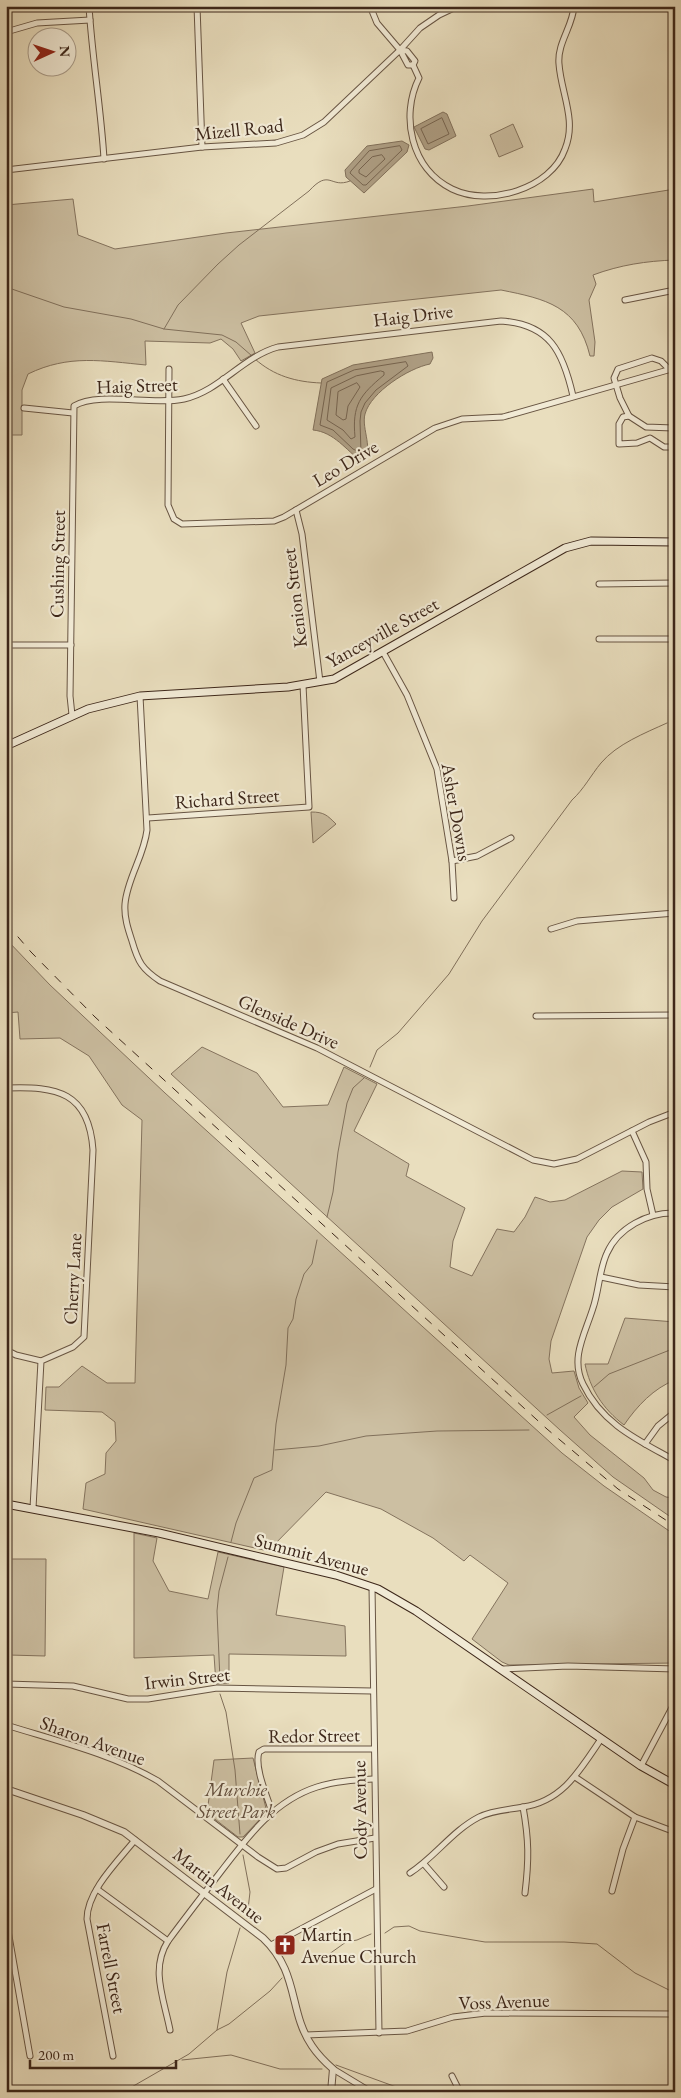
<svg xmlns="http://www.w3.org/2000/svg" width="681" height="2098" viewBox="0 0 681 2098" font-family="'EB Garamond',serif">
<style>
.green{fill:#ccbfa2;stroke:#84735e}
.water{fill:#afa086;stroke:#81705b}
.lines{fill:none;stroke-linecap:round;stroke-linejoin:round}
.shore{stroke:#766450;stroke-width:1}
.stream{stroke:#81705b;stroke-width:1}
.minor-casing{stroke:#685543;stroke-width:7}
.tertiary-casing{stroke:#685543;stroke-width:8}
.secondary-casing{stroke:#3d271a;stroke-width:9}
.minor{stroke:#f1ead5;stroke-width:5}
.tertiary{stroke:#f1ead5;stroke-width:6}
.secondary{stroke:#f1ead5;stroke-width:7}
.rail{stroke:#3d271a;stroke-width:1;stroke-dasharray:9 9;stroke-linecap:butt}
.labels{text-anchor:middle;stroke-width:4.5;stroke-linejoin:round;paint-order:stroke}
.street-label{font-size:19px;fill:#3d271a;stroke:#f1ead5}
.park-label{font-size:19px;font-style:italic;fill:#614d3c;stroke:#f1ead5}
.poi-label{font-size:19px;fill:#3d271a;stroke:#f1ead5;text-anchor:start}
</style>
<rect width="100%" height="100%" fill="#e9debe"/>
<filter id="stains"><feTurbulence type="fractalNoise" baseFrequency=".004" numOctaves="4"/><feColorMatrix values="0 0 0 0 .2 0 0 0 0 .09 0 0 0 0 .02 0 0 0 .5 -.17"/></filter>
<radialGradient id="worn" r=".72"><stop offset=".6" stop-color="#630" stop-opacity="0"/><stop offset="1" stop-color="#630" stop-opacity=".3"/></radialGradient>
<g class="green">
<path d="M513 124 523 147 499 157 490 135Z"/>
<path d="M593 189 594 202 675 189V260C646 261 620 265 593 275L596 284 589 300 595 342 594 356H590C578 306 546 299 501 290L259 316 241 323 255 353 241 361 233 349 221 339 210 343 145 341 146 365C103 361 69 354 28 374L22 390V435H6V205L73 199 78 235 115 249 226 233 468 206Z"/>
<path d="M311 812C324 812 327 815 336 824L313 843Z"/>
<path d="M6 939 50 985 165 1093 562 1453 604 1486 675 1535V1663L509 1665 502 1662 472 1639 508 1583 470 1555 464 1561 433 1538 381 1509 326 1492 268 1551 83 1509 86 1483 105 1474 106 1453 116 1441 115 1422 102 1412 45 1410 46 1387H59L82 1366 107 1383H135L142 1120 122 1105 89 1056 60 1038 20 1039 18 1012 6 1013Z"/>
<path d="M202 1047 257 1073 283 1107 328 1105 344 1067 377 1084 354 1131 409 1164 406 1176 465 1208 453 1241 450 1267 472 1276 497 1229 514 1232 525 1217 535 1197 550 1202 565 1200 622 1171 642 1172 643 1189 612 1207 599 1220 587 1237 551 1341 549 1359 552 1373 574 1371 579 1388 588 1403 574 1417 590 1435 644 1478 653 1490 666 1497 675 1498V1520L613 1477 560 1430 171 1074Z"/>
<path d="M625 1318 675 1322V1380C654 1388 637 1406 624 1425 603 1409 590 1389 585 1364H608Z"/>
<path d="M134 1533 157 1538 153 1561 169 1591 208 1599 218 1552 284 1567 276 1615 345 1626 346 1656 229 1654V1683L216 1684 214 1655 134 1658Z"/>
<path d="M11 1559H46L45 1656 9 1655V1680H6V1581L11 1580Z"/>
<path d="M253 1758 267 1812 243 1837H238L207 1813 214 1760Z"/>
</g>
<g class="water">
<path d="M443 112 447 114 456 136 429 150 425 149 414 127Z"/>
<path d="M402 141 409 145 407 152 364 193 346 177 345 170 367 146Z"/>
<path d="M432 352 433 358 430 364C409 368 371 392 365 414 361 429 375 451 362 462 346 450 334 432 313 430L322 379 353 365Z"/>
</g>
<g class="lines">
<g class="shore">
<path d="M442 118 449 134 428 144 421 129Z"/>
<path d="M400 146 402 150 366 185H363L350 173 351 171 369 151Z"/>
<path d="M382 155 385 159 366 177 359 173V170L372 157Z"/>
<path d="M406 362 408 366 376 390 365 403 361 412 360 421 361 453 353 449 333 430 320 425 327 382 354 370Z"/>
<path d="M381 371 384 372V375C360 395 352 405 355 437L351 439 343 430 327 420 331 388 356 376Z"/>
<path d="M357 383 360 387 348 406 346 419 343 420 336 415 338 392Z"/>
</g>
<g class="stream">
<path d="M6 287 64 307 131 319 164 329 222 335 236 342 252 356"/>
<path d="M164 329 178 305 218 264 239 245 309 191C330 168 330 189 350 181"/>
<path d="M255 359C274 376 296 382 321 383"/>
<path d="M370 1067 377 1050 398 1033 449 974 482 921 572 800C584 789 591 775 601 763 617 744 645 733 667 723"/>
<path d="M327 1217 333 1192 338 1152 347 1103 353 1088 364 1078"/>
<path d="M594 1387 609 1374 675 1348"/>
<path d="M547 1415 581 1396"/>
<path d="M275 1450 319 1446 366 1436 437 1431 529 1430"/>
<path d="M231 1542 236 1523 254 1478 272 1470 276 1424 286 1365 288 1328 293 1319 296 1299 304 1274 312 1264 317 1240"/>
<path d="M220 1680 217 1611 219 1591 228 1557"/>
<path d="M220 1694 226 1712 235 1770 240 1834"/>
<path d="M243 1855 250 1892 247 1918"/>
<path d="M385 1933 394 1927 409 1926 420 1931 485 1942H564L597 1944 635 1973 675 1993"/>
<path d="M318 1962 346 1942 357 1940 371 1934"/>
<path d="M217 2030 227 1972 240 1928"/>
<path d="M182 2060 231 2055 280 2069H322"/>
<path d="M336 2065 399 2088 401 2092"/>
<path d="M123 2092 189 2054 217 2030 229 2024 270 1991 282 1978"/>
</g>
<g class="minor-casing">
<g id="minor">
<path d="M7 6 8 31"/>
<path d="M89 6C92 57 101 108 104 159"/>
<path d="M197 6 202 147"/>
<path d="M370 6 377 23 400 50 408 65H413L415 61 407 51 400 50"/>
<path d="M6 32 37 23 90 20"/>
<path d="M413 65 419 78C400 116 411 169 452 189 489 207 551 189 565 149 577 120 561 93 559 64 557 43 573 26 574 6"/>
<path d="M6 170 202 147 276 143 303 135 324 122 400 50 420 28 439 15 458 6"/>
<path d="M625 300 675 290"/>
<path d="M169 369 168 505 174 519 182 524 274 521 284 517 435 428 462 419 503 417 675 368"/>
<path d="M669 369 661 361 652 358 618 369 614 378 620 398 629 416 646 427 673 428 675 431"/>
<path d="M223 379 256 426"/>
<path d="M24 408 73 413"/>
<path d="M629 416 623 417 619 424V444L637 443 650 438 664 447H671L675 440"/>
<path d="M296 510 302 534 320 682"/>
<path d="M599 584 675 583"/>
<path d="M599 639H675"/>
<path d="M6 645H71"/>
<path d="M383 652 407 695 437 769 452 861 454 898"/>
<path d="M140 696 147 830C144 856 127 879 125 904 124 917 128 929 132 941 138 962 142 969 160 981L317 1048 533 1160 554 1164 577 1159 649 1122 675 1112"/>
<path d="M72 715 70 696 74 406C99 391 153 406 184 399 220 391 242 357 278 347L501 321C550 324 563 352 573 396"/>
<path d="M148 818 309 807 303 685"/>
<path d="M452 861 477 856 511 838"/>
<path d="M551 929 577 921 675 913"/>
<path d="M536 1016 675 1015"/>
<path d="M6 1088C57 1086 89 1092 93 1150L84 1337 73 1347 41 1361 33 1508"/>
<path d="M632 1131 646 1162 647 1189 653 1215"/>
<path d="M601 1277 639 1285 675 1287"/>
<path d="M6 1350 16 1355 41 1361"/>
<path d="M645 1444 658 1426 675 1412"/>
<path d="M674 1460C638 1440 602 1424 583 1384 570 1358 585 1334 593 1308 599 1291 599 1270 607 1253 618 1228 648 1212 675 1213"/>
<path d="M372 1587 379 2033"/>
<path d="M502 1669 568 1666 675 1669"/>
<path d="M6 1684 73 1686 128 1699H148L217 1688 372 1691"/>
<path d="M6 1725C57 1741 112 1754 158 1781L258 1857 277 1869 286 1868 316 1852 338 1844 375 1838"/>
<path d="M641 1766 675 1702"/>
<path d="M575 1777 635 1817 675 1832"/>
<path d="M523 1807C529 1840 529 1860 525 1893"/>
<path d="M272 1812C267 1796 254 1767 259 1752L264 1749H373"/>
<path d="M424 1864 444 1887"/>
<path d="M410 1873C435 1857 452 1831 479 1817 493 1810 508 1810 523 1807 563 1801 580 1770 601 1739"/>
<path d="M97 1889 168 1941"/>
<path d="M612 1891 623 1849 635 1817"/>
<path d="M6 1919 30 2056"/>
<path d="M271 1945 376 1889"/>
<path d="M170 2030C164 1999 150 1969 168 1941 185 1918 202 1896 219 1874 246 1839 273 1801 317 1787 335 1781 355 1780 374 1779"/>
<path d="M306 2035 407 2031 453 2017 486 2013 675 2014"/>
<path d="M113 2056 87 1919C87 1891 118 1861 135 1840"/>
<path d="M333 2069 371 2092"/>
<path d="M452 2076 460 2092"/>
<path d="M472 2092H494"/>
</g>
</g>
<g class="tertiary-casing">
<path id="tertiary" d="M6 1789 83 1815 124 1832 263 1938C300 1973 288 2011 312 2046 318 2055 325 2062 333 2069L331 2092"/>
</g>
<g class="secondary-casing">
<g id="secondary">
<path d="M6 746 88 709 140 696 288 687 334 679 565 548 591 541 675 542"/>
<path d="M6 1504 159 1533 336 1575 378 1589 416 1611 641 1766 675 1785"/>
</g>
</g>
<use href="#minor" class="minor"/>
<use href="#tertiary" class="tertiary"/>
<use href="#secondary" class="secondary"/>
<path class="rail" d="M6 923 31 952 95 1017 547 1429 618 1489 675 1526"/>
</g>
<defs>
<g id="church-square" transform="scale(1.125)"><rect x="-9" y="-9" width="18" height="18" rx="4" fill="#8f2418" stroke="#f1ead5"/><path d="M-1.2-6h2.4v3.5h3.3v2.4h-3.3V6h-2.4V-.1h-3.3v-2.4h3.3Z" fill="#fff"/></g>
</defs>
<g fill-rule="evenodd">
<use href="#church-square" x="285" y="1945"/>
</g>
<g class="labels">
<g class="street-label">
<text transform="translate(239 129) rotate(-6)" y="7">Mizell Road</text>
<text transform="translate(413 315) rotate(-7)" y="7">Haig Drive</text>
<text transform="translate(137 385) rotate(-2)" y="7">Haig Street</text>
<text transform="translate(345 463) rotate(-31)" y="7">Leo Drive</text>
<text transform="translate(57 564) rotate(-89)" y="7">Cushing Street</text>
<text transform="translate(294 598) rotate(-97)" y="7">Kenion Street</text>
<text transform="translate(382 632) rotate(-29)" y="7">Yanceyville Street</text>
<text transform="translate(227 798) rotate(-4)" y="7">Richard Street</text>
<text transform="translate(457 812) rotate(80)" y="7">Asher Downs</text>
<text transform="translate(289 1021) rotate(24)" y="7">Glenside Drive</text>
<text transform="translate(72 1279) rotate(-87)" y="7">Cherry Lane</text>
<text transform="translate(312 1554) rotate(15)" y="7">Summit Avenue</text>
<text transform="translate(187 1678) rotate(-6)" y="7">Irwin Street</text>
<text transform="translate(314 1735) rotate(-1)" y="7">Redor Street</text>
<text transform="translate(93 1740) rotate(20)" y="7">Sharon Avenue</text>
<text transform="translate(359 1810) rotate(-91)" y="7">Cody Avenue</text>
<text transform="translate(219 1885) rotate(38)" y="7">Martin Avenue</text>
<text transform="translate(112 1968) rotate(79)" y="7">Farrell Street</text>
<text transform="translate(504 2001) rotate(-2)" y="7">Voss Avenue</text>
</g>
<g class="park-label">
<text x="236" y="1796">Murchie<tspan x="236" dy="22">Street Park</tspan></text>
</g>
<g class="poi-label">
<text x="301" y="1941">Martin<tspan x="301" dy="22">Avenue Church</tspan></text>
</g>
</g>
<rect width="681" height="2098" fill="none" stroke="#e9debe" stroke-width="25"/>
<rect x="8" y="8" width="666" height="2083" fill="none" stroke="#3d271a" stroke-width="2.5"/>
<rect x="12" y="12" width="656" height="2073" fill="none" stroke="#3d271a"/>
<g transform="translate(52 52) rotate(87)"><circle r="24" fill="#f1ead5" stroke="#a99c8a"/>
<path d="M0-4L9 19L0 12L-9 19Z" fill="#8f2418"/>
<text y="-8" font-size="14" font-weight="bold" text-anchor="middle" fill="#3d271a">N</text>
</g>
<path d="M30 2060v8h146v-8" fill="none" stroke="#3d271a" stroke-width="2.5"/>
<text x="38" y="2060" font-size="15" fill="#3d271a" stroke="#f1ead5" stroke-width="4" paint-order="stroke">200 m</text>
<rect width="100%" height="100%" filter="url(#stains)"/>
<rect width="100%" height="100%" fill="url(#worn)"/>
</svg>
